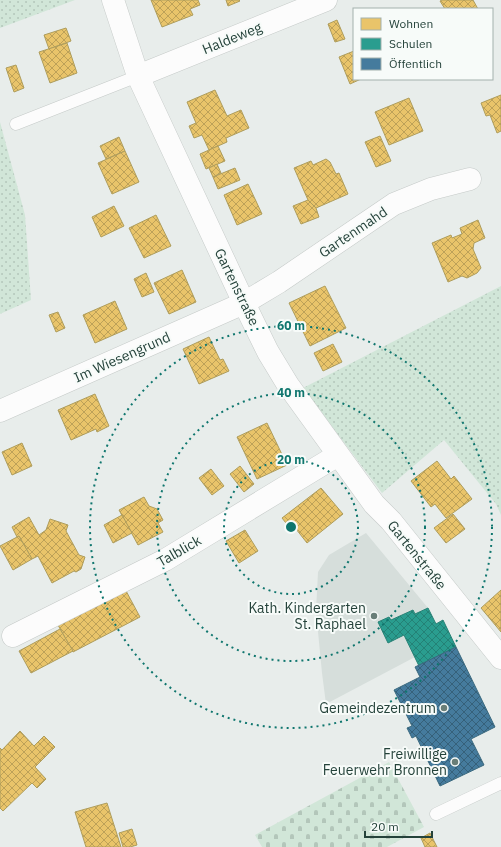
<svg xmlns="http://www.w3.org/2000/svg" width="501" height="847" viewBox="0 0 501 847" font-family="'IBM Plex Sans',sans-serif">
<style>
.built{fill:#d6dedb}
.grass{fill:url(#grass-dots)}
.cemetery{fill:url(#cemetery-stones)}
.homes{fill:url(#homes-cross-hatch);stroke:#ae9d5c}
.schools{fill:url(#schools-cross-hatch);stroke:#288276}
.public{fill:url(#public-cross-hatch);stroke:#3b6a7f}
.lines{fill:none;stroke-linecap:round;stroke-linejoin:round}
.lane-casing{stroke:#c5cac8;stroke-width:13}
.street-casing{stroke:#c5cac8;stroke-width:23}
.lane{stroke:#fcfcfc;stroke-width:12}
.street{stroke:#fcfcfc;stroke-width:22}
.ring{fill:none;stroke:#0f766e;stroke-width:2;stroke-dasharray:2 4}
.poi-dot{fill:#697e78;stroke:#f7fbf9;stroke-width:1.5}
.labels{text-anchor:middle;stroke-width:4;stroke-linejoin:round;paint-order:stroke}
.street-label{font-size:14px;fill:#24423a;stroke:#f7fbf9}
.poi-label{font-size:14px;fill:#24423a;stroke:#f7fbf9;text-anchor:end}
.centre{fill:#0f766e;stroke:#f7fbf9;stroke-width:2}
.ring-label{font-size:12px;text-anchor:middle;font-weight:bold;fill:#0f766e;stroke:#f7fbf9;stroke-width:4;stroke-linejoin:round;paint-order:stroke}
</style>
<defs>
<pattern id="grass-dots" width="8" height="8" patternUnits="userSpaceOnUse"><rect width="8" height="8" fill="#d1e6d8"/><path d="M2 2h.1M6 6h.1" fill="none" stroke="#b3c6ba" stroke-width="1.8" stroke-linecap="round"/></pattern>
<pattern id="cemetery-stones" width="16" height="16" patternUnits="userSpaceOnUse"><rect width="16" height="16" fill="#d1e6d8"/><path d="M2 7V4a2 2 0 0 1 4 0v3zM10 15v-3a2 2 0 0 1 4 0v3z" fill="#b3c6ba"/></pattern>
<pattern id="homes-cross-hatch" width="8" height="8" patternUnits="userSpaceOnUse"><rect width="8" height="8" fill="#e9c46a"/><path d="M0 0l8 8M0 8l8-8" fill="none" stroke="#bda158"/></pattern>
<pattern id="schools-cross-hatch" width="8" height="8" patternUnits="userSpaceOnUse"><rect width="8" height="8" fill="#2a9d8f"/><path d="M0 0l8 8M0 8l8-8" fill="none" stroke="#248276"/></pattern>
<pattern id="public-cross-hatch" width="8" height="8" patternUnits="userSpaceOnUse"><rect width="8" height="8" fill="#457b9d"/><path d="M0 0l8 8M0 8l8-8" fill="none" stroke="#36617a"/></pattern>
</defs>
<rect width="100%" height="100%" fill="#e8edeb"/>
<path class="built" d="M366 533 428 608 436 623 443 620 456 647 419 666 415 657 326 704 322 673 316 611 318 572 329 555Z"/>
<g class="grass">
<path d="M0 0H75L0 28Z"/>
<path d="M0 122 25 215 31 300 0 314Z"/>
<path d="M501 286V515L496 504 444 440 382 493 303 388Z"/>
</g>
<path class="cemetery" d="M389 762 424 827 387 847H262L255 835Z"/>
<g class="homes">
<path d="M151 0H198L200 5 190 9 193 15 162 27Z"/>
<path d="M226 0H239L240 1 228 6Z"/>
<path d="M442 0H473L478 9H445L440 1Z"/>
<path d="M337 20 345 39 335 42 328 24Z"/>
<path d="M66 28 71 41 49 49 44 35Z"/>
<path d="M67 43 77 73 50 83 39 52Z"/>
<path d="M354 51V79H361L350 84 339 57Z"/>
<path d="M16 65 24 88 14 92 6 68Z"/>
<path d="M215 90 227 116 241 110 249 128 226 138 227 142 209 150 202 135 194 138 189 126 196 123 187 102Z"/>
<path d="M501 95V131L497 133 490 115 486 116 481 103Z"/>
<path d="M409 98 423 131 389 145 375 112Z"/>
<path d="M380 136 391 161 376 167 365 142Z"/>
<path d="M119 137 125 151 106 159 100 146Z"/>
<path d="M218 146 225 161 206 169 200 154Z"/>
<path d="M125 151 139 182 112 194 98 163Z"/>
<path d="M326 159 330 162 336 174 339 173 348 194 316 208 308 200 294 168 311 161 313 165Z"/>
<path d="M217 164 221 173 213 177 209 168Z"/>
<path d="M235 168 240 180 218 189 213 177Z"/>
<path d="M248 184 262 214 237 225 224 195Z"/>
<path d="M308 200 316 208 319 217 301 224 293 206Z"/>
<path d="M114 206 124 226 101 237 92 217Z"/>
<path d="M156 215 171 246 144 258 129 228Z"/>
<path d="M478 220 485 238 474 243 473 249 481 268 477 273 467 278 462 276 448 282 432 243 451 235 452 238 462 234 460 228Z"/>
<path d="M182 270 196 302 169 314 154 283Z"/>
<path d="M146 273 154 292 142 297 134 279Z"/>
<path d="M325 286 346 328 310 346 289 303Z"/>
<path d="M115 301 127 329 95 343 83 315Z"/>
<path d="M58 312 65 328 56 332 49 315Z"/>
<path d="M209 337 220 360 223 359 229 371 199 384 183 349Z"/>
<path d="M333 344 342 362 323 371 314 353Z"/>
<path d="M95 394 109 426 97 432 96 429 71 440 58 410Z"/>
<path d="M267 423 287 465 257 479 237 437Z"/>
<path d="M22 443 32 466 12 475 2 452Z"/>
<path d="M437 461 451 479 454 476 472 499 446 518 435 504 431 507 411 481Z"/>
<path d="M240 466 254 484 244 492 230 474Z"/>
<path d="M211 469 224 486 212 495 199 478Z"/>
<path d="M321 488 343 514 307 543 296 529 293 532 282 518Z"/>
<path d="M144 497 149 506 157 509 163 520 158 523 163 532 138 545 119 510Z"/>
<path d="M453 514 465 529 446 543 434 528Z"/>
<path d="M122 515 132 533 113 543 104 525Z"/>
<path d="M29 517 39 535 46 530 50 519 68 525 66 531 79 555 85 557 81 569 76 572 74 571 52 583 38 556 32 559 19 536 17 537 12 527Z"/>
<path d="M245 530 258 551 239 563 226 541Z"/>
<path d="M19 536 32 559 13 570 0 546Z"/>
<path d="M125 589 140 617 73 652 58 625Z"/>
<path d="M501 590V632L481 608Z"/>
<path d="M60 629 73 651 31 673 19 651Z"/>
<path d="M20 731 34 746 44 736 55 747 35 767 46 779 37 788 32 783 3 811 0 808V748L2 750Z"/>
<path d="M107 803 121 847H86L75 812Z"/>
<path d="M132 829 137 845 130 847H123L119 833Z"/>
<path d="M430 833 437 847H425L421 838Z"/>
</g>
<path class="schools" d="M428 608 436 624 443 620 456 647 419 666 404 635 388 643 378 622 389 617 391 620 413 610 415 614Z"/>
<path class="public" d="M456 647 495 727 471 739 484 765 440 786 416 736 412 738 407 728 412 726 394 690 420 677 415 667Z"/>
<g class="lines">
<g class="lane-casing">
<g id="lane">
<path d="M16 124 138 76"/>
<path d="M436 814 501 783"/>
</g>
</g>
<g class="street-casing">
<g id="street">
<path d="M113 0 138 76 244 303 268 352 288 385 374 504 391 521 501 658"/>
<path d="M138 76 326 0"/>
<path d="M0 411 244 303 279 282 394 204 431 189 470 179"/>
<path d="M13 636 165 560 338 455"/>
</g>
</g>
<use href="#lane" class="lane"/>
<use href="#street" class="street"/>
</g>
<g class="ring">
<circle cx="291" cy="527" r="67"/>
<circle cx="291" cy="527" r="134"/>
<circle cx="291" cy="527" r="201"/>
</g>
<g class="poi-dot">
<circle cx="374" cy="616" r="4"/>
<circle cx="444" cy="708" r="4"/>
<circle cx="455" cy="762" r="4"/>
</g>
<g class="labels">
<g class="street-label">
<text transform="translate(232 38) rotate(-22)" y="5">Haldeweg</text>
<text transform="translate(353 232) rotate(-34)" y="5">Gartenmahd</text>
<text transform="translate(237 287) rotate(64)" y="5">Gartenstraße</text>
<text transform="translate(122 357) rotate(-24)" y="5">Im Wiesengrund</text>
<text transform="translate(179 551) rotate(-30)" y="5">Talblick</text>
<text transform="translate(417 555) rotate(51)" y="5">Gartenstraße</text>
</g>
<g class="poi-label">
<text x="366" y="613">Kath. Kindergarten<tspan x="366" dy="16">St. Raphael</tspan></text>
<text x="436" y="713">Gemeindezentrum</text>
<text x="447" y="759">Freiwillige<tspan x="447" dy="16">Feuerwehr Bronnen</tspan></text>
</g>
</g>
<circle cx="291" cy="527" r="6" class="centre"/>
<g class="ring-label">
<text x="291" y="330">60 m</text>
<text x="291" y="397">40 m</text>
<text x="291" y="464">20 m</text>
</g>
<rect x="353" y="8" width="140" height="72" fill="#f7fbf9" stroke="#a3b1ad"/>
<rect x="361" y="18" width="20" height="12" fill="#e9c46a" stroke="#a3b1ad"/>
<text x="389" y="28" font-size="12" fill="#24423a">Wohnen</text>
<rect x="361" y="38" width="20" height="12" fill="#2a9d8f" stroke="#a3b1ad"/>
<text x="389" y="48" font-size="12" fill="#24423a">Schulen</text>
<rect x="361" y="58" width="20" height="12" fill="#457b9d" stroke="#a3b1ad"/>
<text x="389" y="68" font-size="12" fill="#24423a">Öffentlich</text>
<path d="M365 831v6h67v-6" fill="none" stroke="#24423a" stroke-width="2"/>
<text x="371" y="831" font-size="12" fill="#24423a" stroke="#f7fbf9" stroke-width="3" paint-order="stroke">20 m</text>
</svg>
